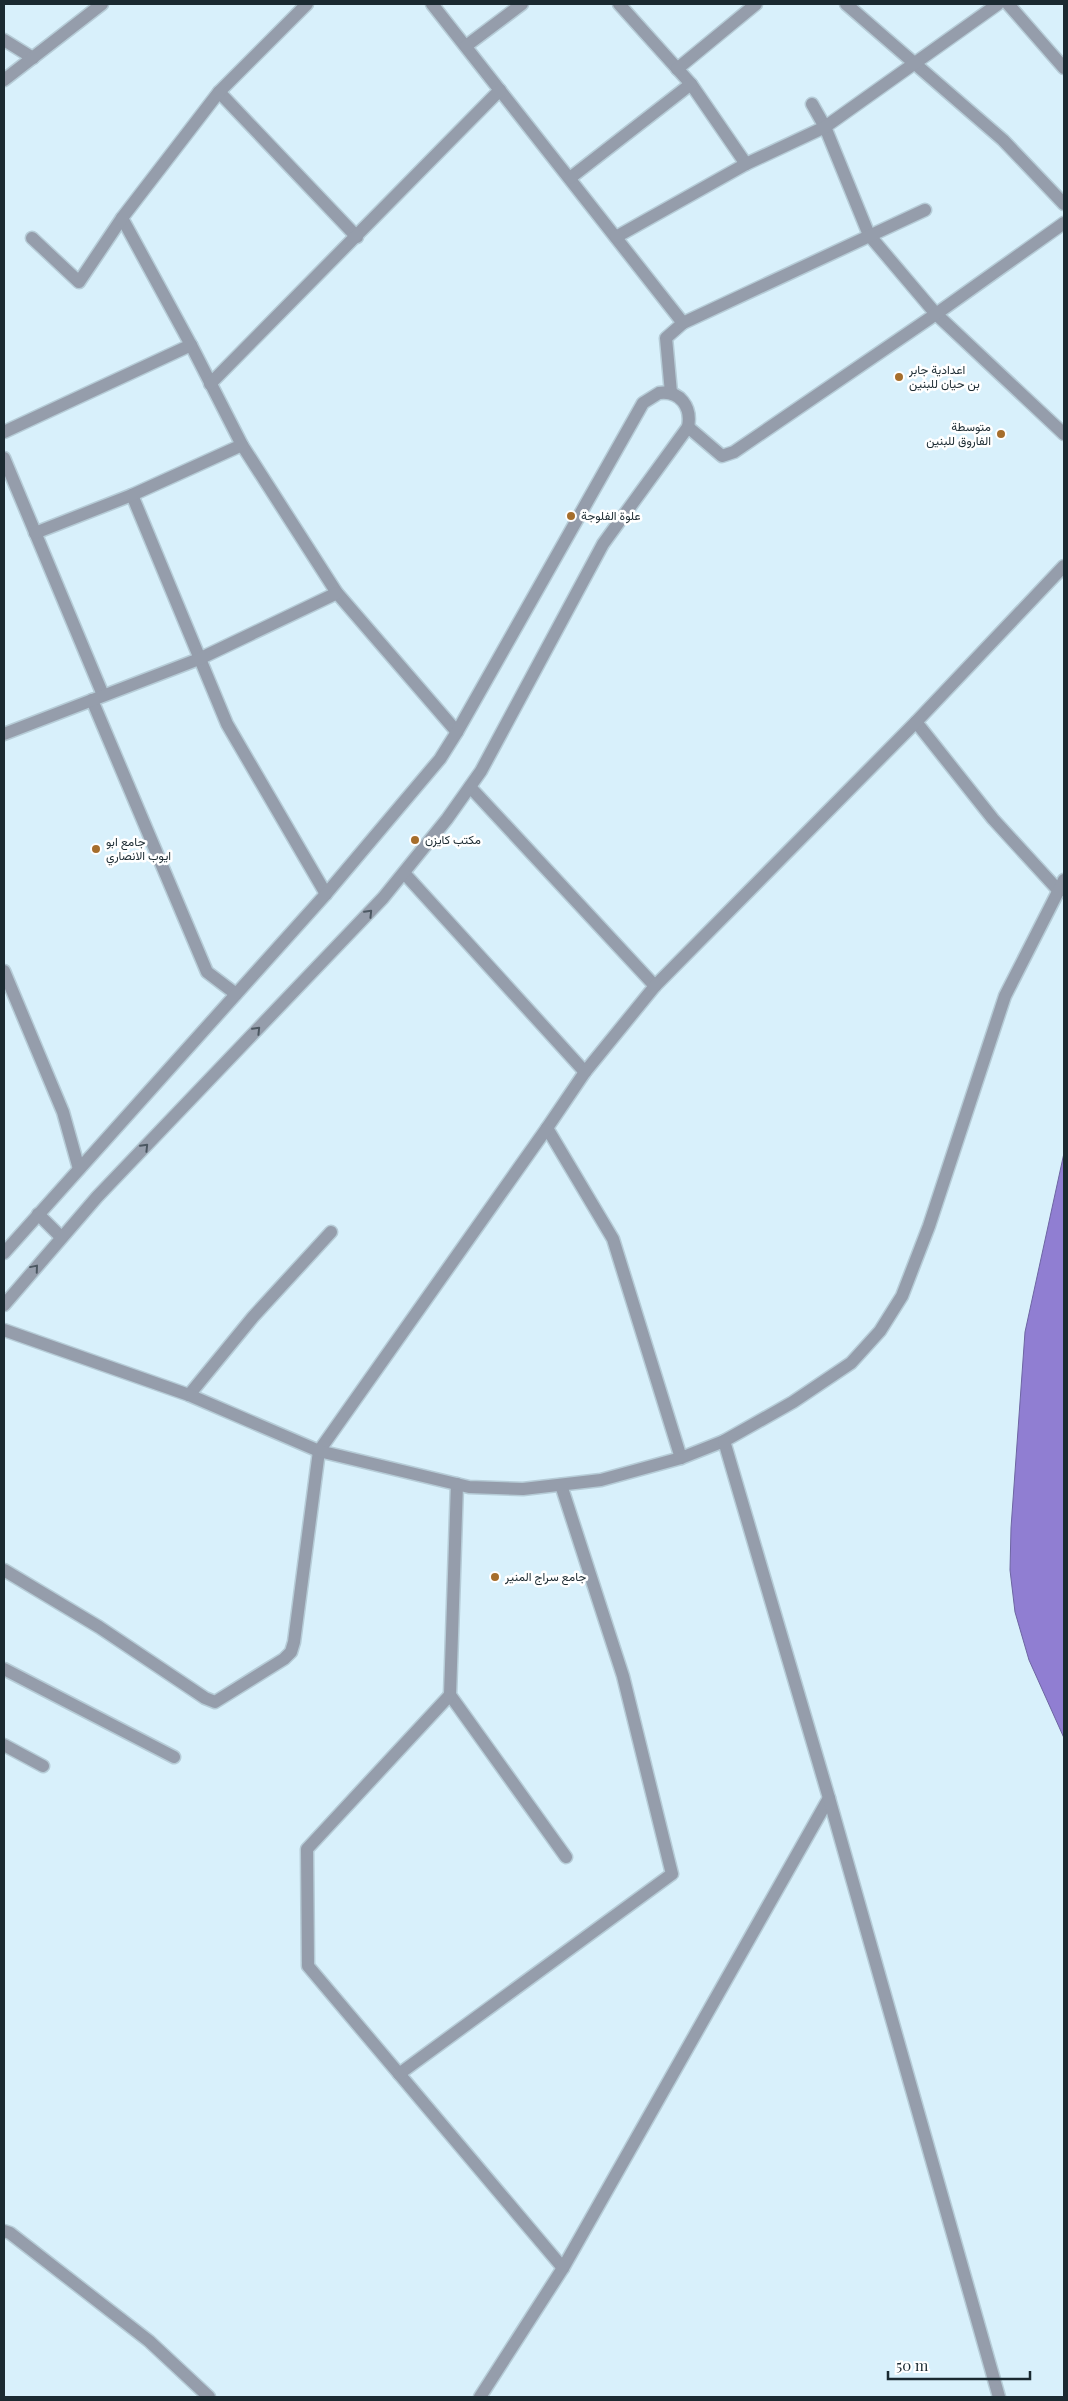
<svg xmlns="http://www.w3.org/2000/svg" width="1068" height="2401" viewBox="0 0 1068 2401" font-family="'Playfair Display',Vazirmatn,serif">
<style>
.water{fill:#907ed2;stroke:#6d65a2}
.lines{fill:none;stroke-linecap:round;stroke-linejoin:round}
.minor-casing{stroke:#b6ccd7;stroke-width:15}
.tertiary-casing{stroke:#b6ccd7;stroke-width:15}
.minor{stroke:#959dab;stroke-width:12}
.tertiary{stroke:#959dab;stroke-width:12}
.oneway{stroke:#4c5862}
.poi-dot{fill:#a66e2c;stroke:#fff;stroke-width:2}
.labels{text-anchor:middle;stroke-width:5;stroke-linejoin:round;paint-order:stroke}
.poi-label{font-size:12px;fill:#1b2a31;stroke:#fff;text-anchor:start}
</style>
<rect width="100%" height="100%" fill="#d8f0fb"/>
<path class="water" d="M1064 1153V1738L1029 1660 1015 1612 1010 1570 1011 1528 1025 1332Z"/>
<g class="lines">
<g class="minor-casing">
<g id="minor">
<path d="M432 4 683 323 666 338 671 393"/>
<path d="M619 4 691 84 746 164"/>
<path d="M846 4 1003 140 1064 204"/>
<path d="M1008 4 1064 68"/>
<path d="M4 40 33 58"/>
<path d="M466 46 522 4"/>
<path d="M677 69 756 4"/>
<path d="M4 80 102 4"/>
<path d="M219 92 357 237"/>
<path d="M812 104 825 127 869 235 936 314 1064 434"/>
<path d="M570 178 691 84"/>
<path d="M122 218 191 345 242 445 337 593 457 732"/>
<path d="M616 237 746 164 825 127 998 4"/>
<path d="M32 238 79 282 122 218 219 92 307 4"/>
<path d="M683 323 925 210"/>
<path d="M210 384 500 90"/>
<path d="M4 432 191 345"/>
<path d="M4 458 103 695"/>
<path d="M132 495 227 724 326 894"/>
<path d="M35 533 132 495 242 445"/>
<path d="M92 700 207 972 236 994"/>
<path d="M916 722 993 819 1059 891"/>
<path d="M4 734 199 659 337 593"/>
<path d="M470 787 655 986"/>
<path d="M404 873 585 1072"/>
<path d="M4 971 63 1112 79 1169"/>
<path d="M547 1128 613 1239 681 1458"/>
<path d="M189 1395 253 1317 331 1232"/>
<path d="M457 1484 450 1695 566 1857"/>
<path d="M4 1570 99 1627 205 1698 215 1702 284 1659 291 1652 294 1642 319 1451 547 1128 585 1072 655 986 916 722 1064 566"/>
<path d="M4 1669 174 1757"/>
<path d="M450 1695 307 1849 308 1966 563 2268"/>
<path d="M4 1745 43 1766"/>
<path d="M399 2074 672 1874 623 1676 561 1485"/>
<path d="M4 2231 10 2233 149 2341 209 2397"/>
<path d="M480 2397 563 2268 829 1798"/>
</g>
</g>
<g class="tertiary-casing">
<g id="tertiary">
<path d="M688 427 722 456 734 452 936 314 1064 223"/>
<path d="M38 1214 61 1237"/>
<path d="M4 1253 326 894 440 759 457 732 643 403 659 393C680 390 692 407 688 427L603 544 481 771 447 819 383 898 97 1197 4 1305"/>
<path d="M4 1330 189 1395 319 1451 469 1487 523 1489 601 1480 681 1458 724 1441 793 1402 851 1363 880 1331 902 1296 929 1226 1005 996 1064 880"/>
<path d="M724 1441 829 1798 999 2397"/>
</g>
</g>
<use href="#minor" class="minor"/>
<use href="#tertiary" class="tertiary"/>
</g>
<defs><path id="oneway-chevron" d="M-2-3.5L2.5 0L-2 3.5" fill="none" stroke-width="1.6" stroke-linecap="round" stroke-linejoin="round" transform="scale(1.25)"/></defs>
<g class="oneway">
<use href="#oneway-chevron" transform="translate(369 913) rotate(-46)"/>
<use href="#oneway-chevron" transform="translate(257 1030) rotate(-46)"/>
<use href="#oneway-chevron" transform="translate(145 1147) rotate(-46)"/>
<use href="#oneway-chevron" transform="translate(35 1268) rotate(-50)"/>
</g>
<g class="poi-dot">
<circle cx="899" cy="377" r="5"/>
<circle cx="1001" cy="434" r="5"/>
<circle cx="571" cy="516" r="5"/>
<circle cx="415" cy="840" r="5"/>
<circle cx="96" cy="849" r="5"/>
<circle cx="495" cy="1577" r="5"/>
</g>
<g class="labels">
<g class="poi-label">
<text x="909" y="374">اعدادية جابر<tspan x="909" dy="14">بن حيان للبنين</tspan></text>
<text x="991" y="431" text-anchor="end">متوسطة<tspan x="991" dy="14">الفاروق للبنين</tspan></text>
<text x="581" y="520">علوة الفلوجة</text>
<text x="425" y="844">مكتب كايزن</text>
<text x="106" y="846">جامع ابو<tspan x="106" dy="14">ايوب الانصاري</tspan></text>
<text x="505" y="1581">جامع سراج المنير</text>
</g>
</g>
<rect width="1068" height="2401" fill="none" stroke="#1b2a31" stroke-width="10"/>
<path d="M888 2371v8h142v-8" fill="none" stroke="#1b2a31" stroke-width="2.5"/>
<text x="896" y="2371" font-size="15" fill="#1b2a31" stroke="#ffffff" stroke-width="4" paint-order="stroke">50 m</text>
</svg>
